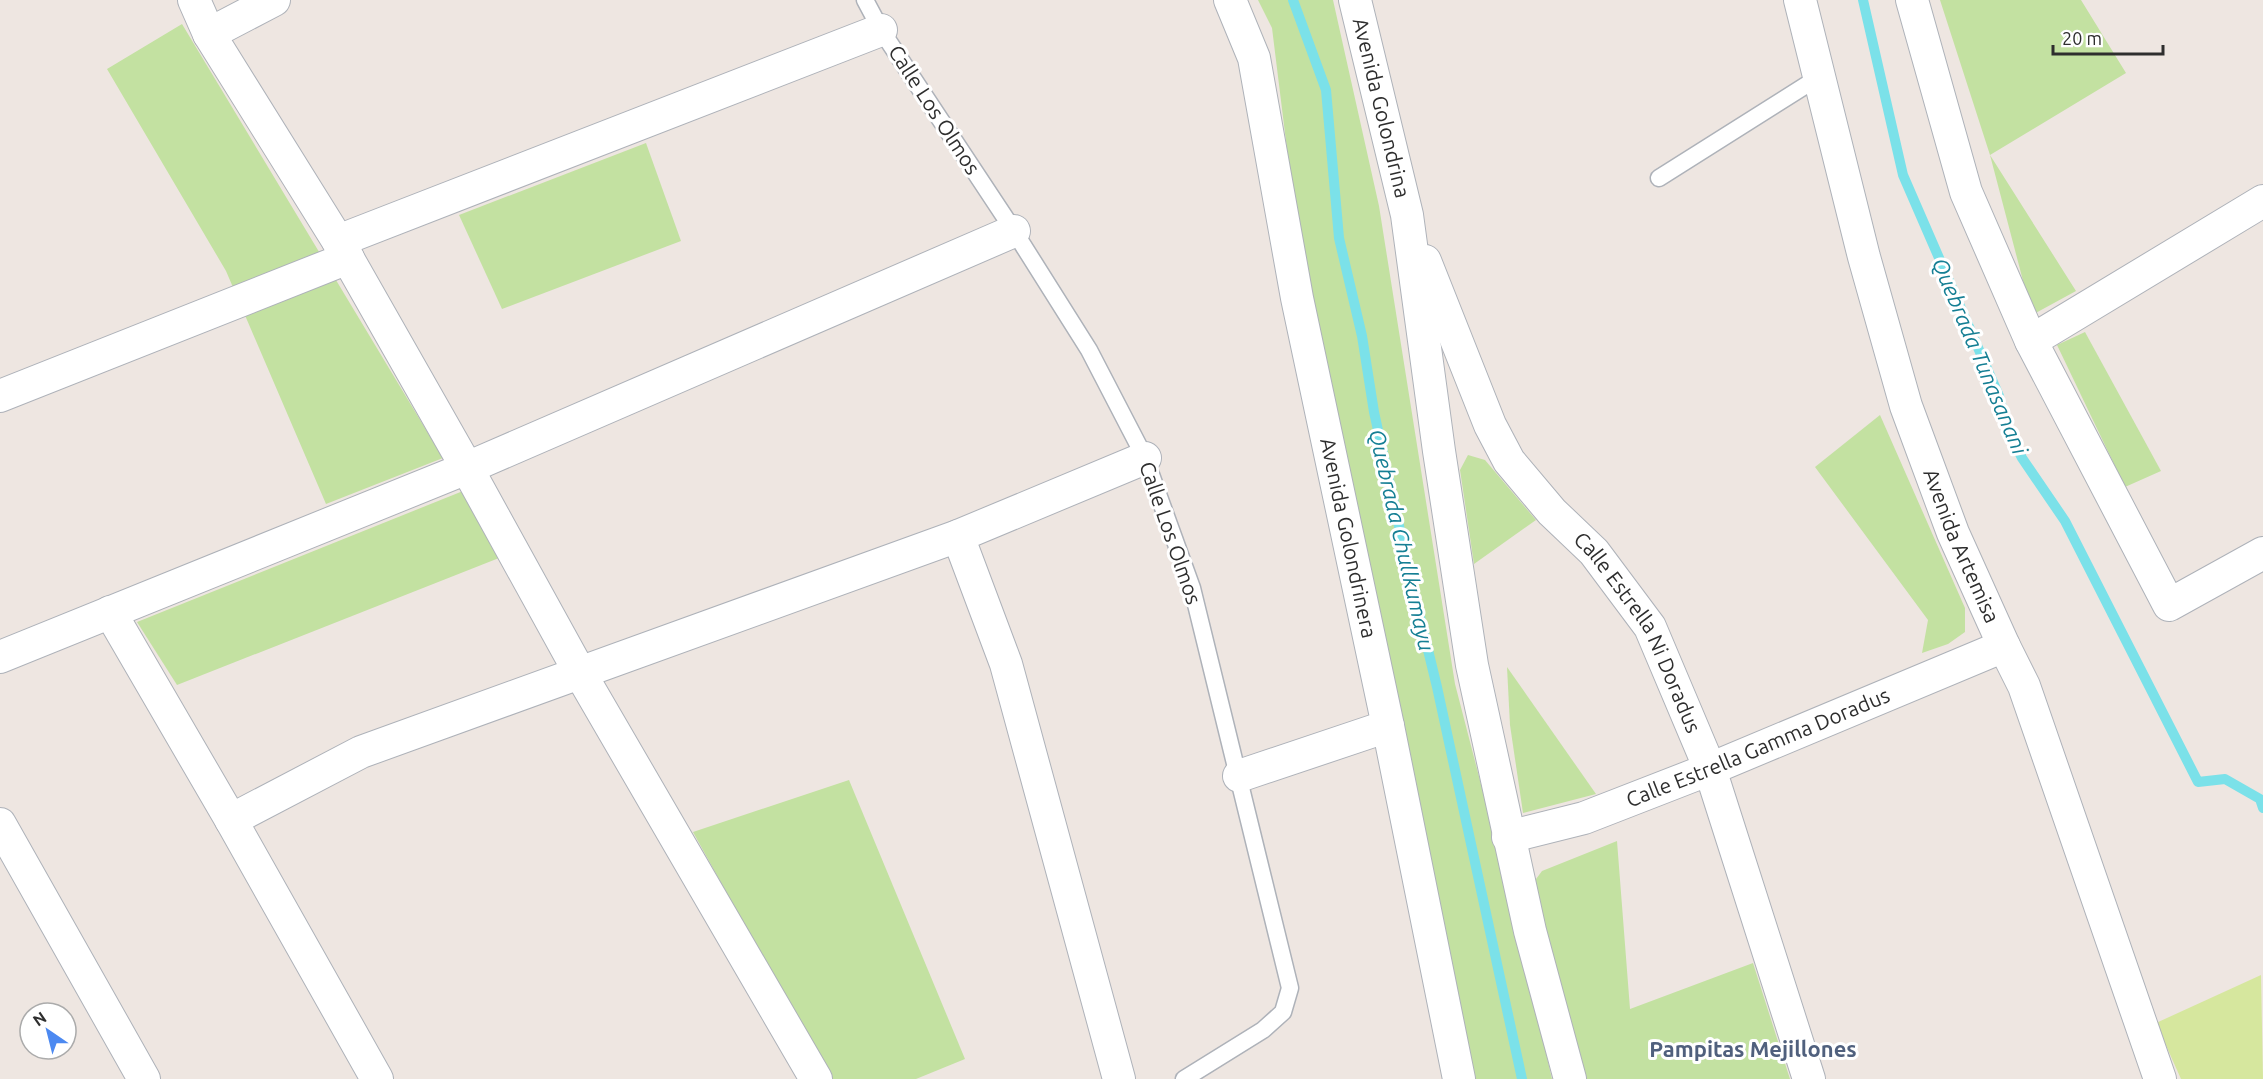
<svg xmlns="http://www.w3.org/2000/svg" width="2263" height="1079" viewBox="0 0 2263 1079" font-family="Ubuntu,sans-serif">
<style>
.green{fill:#c3e1a1}
.pitch{fill:#d6e79e}
.lines{fill:none;stroke-linecap:round;stroke-linejoin:round}
.stream{stroke:#7be1e9;stroke-width:10}
.lane-casing{stroke:#aeb2b9;stroke-width:19}
.street-casing{stroke:#aeb2b9;stroke-width:34}
.lane{stroke:#fff;stroke-width:16}
.street{stroke:#fff;stroke-width:32}
.labels{text-anchor:middle;stroke-width:6;stroke-linejoin:round;paint-order:stroke}
.street-label{font-size:21px;fill:#2e2e2e;stroke:#fff}
.water-label{font-size:22px;font-style:italic;fill:#157f94;stroke:#fff}
.neighbourhood-label{font-size:22px;font-weight:bold;fill:#50607d;stroke:#fff}
</style>
<rect width="100%" height="100%" fill="#eee6e1"/>
<g class="green">
<path d="M1258 0H1333L1379 206 1455 684 1511 900 1552 1079H1473L1295 214 1272 28Z"/>
<path d="M1940 0H2081L2126 73 1990 155 2076 291 2032 315 1990 155Z"/>
<path d="M182 24 443 458 326 504 226 271 107 69Z"/>
<path d="M646 143 681 241 502 309 459 215Z"/>
<path d="M2085 332 2161 471 2125 487 2057 345Z"/>
<path d="M1880 415 1965 608V632L1948 644 1922 653 1928 620 1815 467Z"/>
<path d="M1468 455 1485 460 1536 520 1474 564 1460 470Z"/>
<path d="M463 491 499 558 177 685 137 622Z"/>
<path d="M1507 667 1596 794 1523 813 1510 725Z"/>
<path d="M849 780 965 1059 916 1079H829L693 832Z"/>
<path d="M1617 841 1630 1009 1753 963 1790 1079H1583L1533 883 1542 871Z"/>
</g>
<path class="pitch" d="M2261 975 2263 1079H2181L2156 1023Z"/>
<g class="lines">
<g class="stream">
<path d="M1293 0 1326 90 1339 238 1362 336 1374 412 1410 576 1437 687 1522 1079"/>
<path d="M1863 0 1903 175 1999 396 2007 428 2022 458 2065 521 2198 782 2225 779 2260 799 2263 808"/>
</g>
<g class="lane-casing">
<g id="lane">
<path d="M865 0 881 30 1014 231 1089 350 1145 458 1192 588 1290 988 1283 1012 1263 1030 1184 1079"/>
<path d="M1659 178 1819 77"/>
</g>
</g>
<g class="street-casing">
<g id="street">
<path d="M194 0 209 34 338 241 467 468 580 673 816 1079"/>
<path id="s1" d="M1230 0 1254 58 1297 298 1388 726 1459 1079"/>
<path id="s2" d="M1355 0 1407 215 1439 451 1472 665 1530 931 1570 1079"/>
<path id="s3" d="M1800 0 1864 257 1906 406 1953 533 2004 646 2024 686 2160 1079"/>
<path d="M1912 0 1966 192 2031 341 2169 605 2263 553"/>
<path d="M209 34 274 0"/>
<path d="M338 241 881 30"/>
<path id="s4" d="M1425 261 1490 425 1509 461 1552 512 1594 552 1650 627 1710 769 1809 1079"/>
<path d="M2031 341 2263 201"/>
<path d="M0 396 348 258"/>
<path d="M958 536 1006 664 1119 1079"/>
<path d="M110 612 231 820 377 1079"/>
<path d="M0 657 467 468 1014 231"/>
<path d="M1239 776 1388 726"/>
<path d="M231 820 361 752 958 536 1145 458"/>
<path d="M0 824 144 1079"/>
<path id="s5" d="M1508 837 1584 818 1710 769 2004 646"/>
</g>
</g>
<use href="#lane" class="lane"/>
<use href="#street" class="street"/>
</g>
<g class="labels">
<g class="street-label">
<text dy="7" stroke="none"><textPath href="#s2" startOffset="111">Avenida Golondrina</textPath></text>
<text transform="translate(934 110) rotate(57)" y="7">Calle Los Olmos</text>
<text transform="translate(1170 533) rotate(71)" y="7">Calle Los Olmos</text>
<text dy="7" stroke="none"><textPath href="#s1" startOffset="552">Avenida Golondrinera</textPath></text>
<text dy="7" stroke="none"><textPath href="#s3" startOffset="570">Avenida Artemisa</textPath></text>
<text dy="7" stroke="none"><textPath href="#s4" startOffset="434">Calle Estrella Ni Doradus</textPath></text>
<text dy="7" stroke="none"><textPath href="#s5" startOffset="266">Calle Estrella Gamma Doradus</textPath></text>
</g>
<g class="water-label">
<text transform="translate(1980 356) rotate(67)" y="8">Quebrada Tunasanani</text>
<text transform="translate(1402 540) rotate(77)" y="8">Quebrada Chullkumayu</text>
</g>
<g class="neighbourhood-label">
<text x="1753" y="1057">Pampitas Mejillones</text>
</g>
</g>
<g transform="translate(48 1031) rotate(325)"><circle r="28" fill="#ffffff" stroke="#ababab" stroke-width="1.5"/>
<path d="M0-4.5L10 22L0 15L-10 22Z" fill="#4c89f1"/>
<text y="-9" font-size="16" font-weight="bold" text-anchor="middle" fill="#2e2e2e">N</text>
</g>
<path d="M2053 45v9h110v-9" fill="none" stroke="#2e2e2e" stroke-width="3"/>
<text x="2062" y="45" font-size="18" fill="#2e2e2e" stroke="#ffffff" stroke-width="4.5" paint-order="stroke">20 m</text>
</svg>
